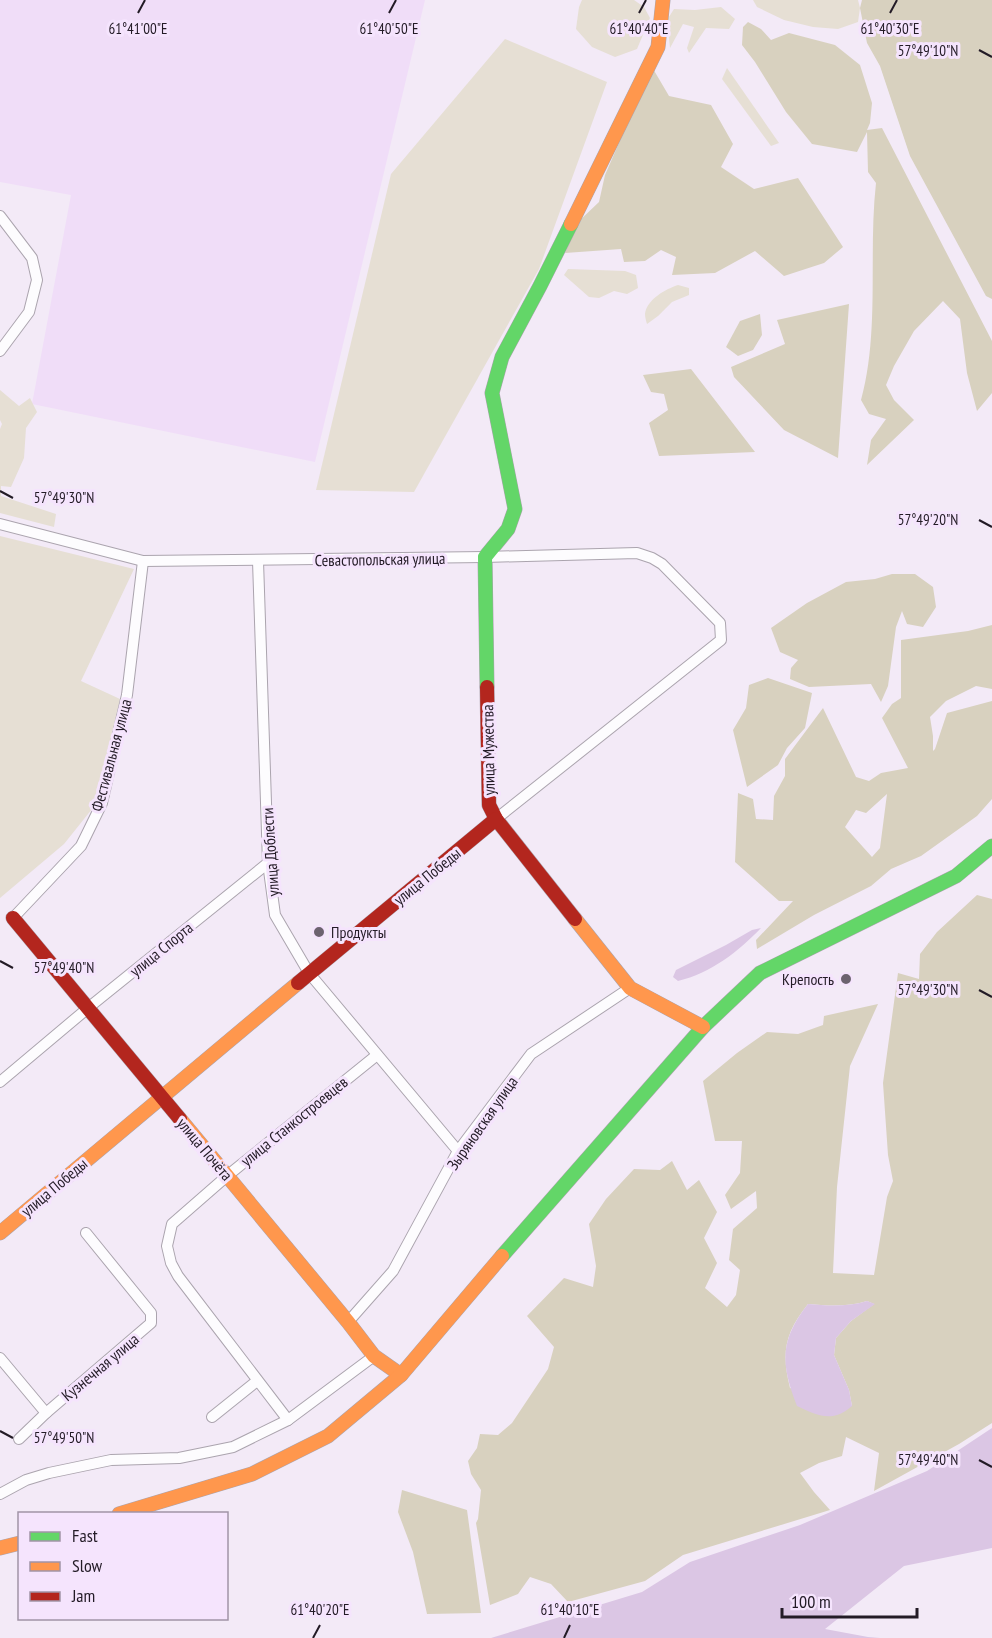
<svg xmlns="http://www.w3.org/2000/svg" width="992" height="1638" viewBox="0 0 992 1638" font-family="'PT Sans Narrow',sans-serif">
<style>
.built{fill:#f0ddf8}
.green{fill:#e6dfd4}
.forest{fill:#d8d1bf;fill-rule:evenodd}
.water{fill:#dbc6e4}
.lines{fill:none;stroke-linecap:round;stroke-linejoin:round}
.street-casing{stroke:#aba4ae;stroke-width:12}
.fast-casing{stroke:#aba4ae;stroke-width:15}
.slow-casing{stroke:#aba4ae;stroke-width:15}
.jam-casing{stroke:#aba4ae;stroke-width:15}
.street{stroke:#fdfcfe;stroke-width:10}
.fast{stroke:#63d668;stroke-width:14}
.slow{stroke:#ff974d;stroke-width:14}
.jam{stroke:#b3261e;stroke-width:14}
.ticks{fill:none;stroke:#231b26;stroke-width:2}
.poi-dot{fill:#6c636f;stroke:#f5e4fd;stroke-width:2}
.labels{text-anchor:middle;stroke-width:6;stroke-linejoin:round;paint-order:stroke}
.street-label{font-size:16px;fill:#231b26;stroke:#f5e4fd}
.poi-label{font-size:16px;fill:#231b26;stroke:#f5e4fd;text-anchor:start}
.ticks-label{font-size:15px;text-anchor:middle;fill:#231b26;stroke:#f5e4fd;stroke-width:6;stroke-linejoin:round;paint-order:stroke}
</style>
<rect width="100%" height="100%" fill="#f3eaf7"/>
<path class="built" d="M0 0H425L315 462 32 404 71 195 0 182Z"/>
<g class="green">
<path d="M582 0H634L644 7 650 18 637 49 615 57 592 47 576 29 579 7Z"/>
<path d="M753 0H858L860 8 858 22 838 29 813 27 784 20 757 7Z"/>
<path d="M721 7 735 19 729 29 706 28 689 53 687 48 694 27 683 24 670 48 667 20 674 9 695 10Z"/>
<path d="M505 39 607 82 539 269 414 492 316 490 391 174Z"/>
<path d="M727 68 779 143 771 146 722 79Z"/>
<path d="M568 269 625 271 636 275 638 288 627 294 614 291 599 298 589 297 564 275Z"/>
<path d="M678 285 689 288V295L672 302 658 316 647 324C646 321 645 317 645 314 647 299 666 289 678 285Z"/>
<path d="M0 390 19 406 30 398 37 412 26 428 24 458 11 487 1 486V496L56 514 54 527 0 513V429L2 424 0 420Z"/>
<path d="M0 536 134 569 81 681 120 699 96 804 64 844 0 898Z"/>
</g>
<g class="forest">
<path d="M862 0H992V299L986 296 910 156 880 66 867 43 860 8Z"/>
<path d="M748 22 761 29 771 40 789 33 835 45 860 65 872 103 870 123 867 130 882 128 992 341V393L977 411 967 373 960 319 943 301 914 331 894 366 886 385 894 400 914 420 867 465 871 440 886 419 869 414 861 400C880 331 868 255 876 183L868 172 867 132 857 152 812 144 786 112 755 62 742 45 743 27Z"/>
<path d="M652 67 669 96 711 105 733 144 721 167 754 189 798 178 843 247 824 263 784 276 755 251 715 273 672 275 676 257 661 250 645 261 624 262 621 249 565 253 578 222 599 202 605 175Z"/>
<path d="M849 304 838 458 784 430 734 377 731 367 785 344 777 320Z"/>
<path d="M760 314 762 335 753 350 738 356 726 347 740 321Z"/>
<path d="M691 369 755 452 659 456 649 423 668 410 664 394 651 392 643 375Z"/>
<path d="M892 574H915L933 587 936 607 923 627 907 624 902 611 896 627 888 686 881 702 871 684 809 687 790 679 791 668 798 660 780 652 771 628 807 603 846 582 875 579Z"/>
<path d="M992 625V689L976 686 946 701 930 717 933 736V751L935 749 947 713 992 701V799L977 816 921 856 891 869 871 886 814 915 757 949 756 940 793 901H779L735 862 738 793 753 799 756 819 773 820 774 796 785 776V759L823 708 856 777 869 781 881 773 908 768 882 718 892 704 901 698V640L968 631ZM887 794 880 848 872 857 845 827 856 810 866 813Z"/>
<path d="M768 678 812 693 805 728 787 748 778 765 747 787 733 730 746 708 749 685Z"/>
<path d="M977 895 992 899V1423L959 1444 874 1491 879 1453 846 1437 842 1456 819 1463 800 1473 814 1492 830 1510 683 1555 645 1581 568 1602 551 1584 530 1577 518 1594 490 1605 476 1523 478 1519 481 1490 471 1474 468 1461 477 1448 480 1434 498 1435 512 1423 548 1369 554 1347 527 1316 564 1278 593 1287 596 1266 589 1224 606 1199 634 1169 660 1170 672 1161 687 1190 699 1180 717 1212 704 1238 717 1263 705 1288 727 1307 736 1295 740 1270 729 1260 733 1229 757 1208 756 1191 731 1209 725 1195 740 1173 742 1141H715L703 1081 737 1053 767 1032 798 1034 823 1025 824 1016 878 1004 850 1066 837 1187 833 1273 874 1275 887 1197 893 1181 888 1155 883 1083 898 973 919 979 920 954 937 932ZM867 1301 874 1304 851 1321 836 1338 834 1355 849 1390 852 1406 790 1388C781 1352 785 1333 808 1304 828 1306 848 1307 867 1301Z"/>
<path d="M402 1490 467 1510 481 1613 427 1614 413 1552 398 1512Z"/>
</g>
<g class="water">
<path d="M761 928C738 952 711 973 678 981L673 977 676 970 726 945 752 930Z"/>
<path d="M867 1301 875 1304 851 1321 836 1338 834 1355 849 1390 852 1406C833 1423 818 1416 797 1406 781 1364 779 1341 808 1304 828 1306 848 1307 867 1301Z"/>
<path d="M992 1428V1548L904 1566 825 1629 868 1637 880 1638H491L642 1592 690 1562 800 1525 927 1471Z"/>
</g>
<g class="lines">
<g class="street-casing">
<g id="street">
<path d="M0 216 32 258 37 280 29 312 0 351"/>
<path d="M0 524 143 561 485 557 637 553 652 558 662 564 720 623 721 640 496 819"/>
<path d="M258 561 268 863 275 915 309 973 458 1151"/>
<path d="M13 918 81 846 102 803 127 695 143 561"/>
<path d="M0 1082 88 1008 268 863"/>
<path d="M348 1322 393 1271 458 1151 531 1054 630 988"/>
<path d="M0 1358 46 1413"/>
<path d="M212 1417 257 1381"/>
<path d="M288 1420 178 1276 171 1263 167 1246 172 1224 227 1176 377 1055"/>
<path d="M19 1439 46 1413 151 1323V1313L86 1233"/>
<path d="M0 1494 26 1480 49 1473 111 1460 179 1458 233 1447 288 1420 374 1356"/>
</g>
</g>
<g class="fast-casing">
<g id="fast">
<path d="M487 687 485 557 508 529 515 509 492 393 502 357 540 286 571 224"/>
<path d="M502 1256 703 1027 760 973 956 876 992 846"/>
</g>
</g>
<g class="slow-casing">
<g id="slow">
<path d="M571 224 658 47 663 0"/>
<path d="M575 919 630 988 703 1027"/>
<path d="M180 1119 348 1322 374 1356 401 1375"/>
<path d="M0 1233 298 983"/>
<path d="M119 1514 252 1474 328 1436 401 1375 502 1256"/>
<path d="M0 1548 20 1543"/>
</g>
</g>
<g class="jam-casing">
<g id="jam">
<path d="M487 687 489 805 496 819 575 919"/>
<path d="M13 918 180 1119"/>
<path d="M298 983 496 819"/>
</g>
</g>
<use href="#street" class="street"/>
<use href="#fast" class="fast"/>
<use href="#slow" class="slow"/>
<use href="#jam" class="jam"/>
</g>
<path class="ticks" d="M138 13 145 0M389 13 396 0M639 13 646 0M890 13 897 0M979 50 992 57M0 491 13 498M979 520 992 527M0 961 13 968M979 990 992 997M0 1431 13 1438M979 1460 992 1467M313 1638 320 1625M564 1638 570 1625"/>
<g class="poi-dot">
<circle cx="319" cy="932" r="6"/>
<circle cx="846" cy="979" r="6"/>
</g>
<g class="labels">
<g class="street-label">
<text transform="translate(380 559) rotate(-1)" y="6">Севастопольская улица</text>
<text transform="translate(488 750) rotate(-91)" y="6">улица Мужества</text>
<text transform="translate(111 755) rotate(-75)" y="6">Фестивальная улица</text>
<text transform="translate(270 852) rotate(-94)" y="6">улица Доблести</text>
<text transform="translate(427 876) rotate(-39)" y="6">улица Победы</text>
<text transform="translate(161 949) rotate(-39)" y="6">улица Спорта</text>
<text transform="translate(294 1121) rotate(-39)" y="6">улица Станкостроевцев</text>
<text transform="translate(482 1123) rotate(-55)" y="6">Зыряновская улица</text>
<text transform="translate(205 1149) rotate(50)" y="6">улица Почёта</text>
<text transform="translate(54 1187) rotate(-40)" y="6">улица Победы</text>
<text transform="translate(100 1367) rotate(-40)" y="6">Кузнечная улица</text>
</g>
<g class="poi-label">
<text x="331" y="938">Продукты</text>
<text x="834" y="985" text-anchor="end">Крепость</text>
</g>
</g>
<g class="ticks-label">
<text x="138" y="34">61°41'00"E</text>
<text x="389" y="34">61°40'50"E</text>
<text x="639" y="34">61°40'40"E</text>
<text x="890" y="34">61°40'30"E</text>
<text x="928" y="56">57°49'10"N</text>
<text x="64" y="503">57°49'30"N</text>
<text x="928" y="525">57°49'20"N</text>
<text x="64" y="973">57°49'40"N</text>
<text x="928" y="995">57°49'30"N</text>
<text x="64" y="1443">57°49'50"N</text>
<text x="928" y="1465">57°49'40"N</text>
<text x="320" y="1615">61°40'20"E</text>
<text x="570" y="1615">61°40'10"E</text>
</g>
<rect x="18" y="1512" width="210" height="108" fill="#f5e4fd" stroke="#a194a7" stroke-width="1.5"/>
<rect x="30" y="1532" width="30" height="9" fill="#63d668" stroke="#a194a7" stroke-width="1.5"/>
<text x="72" y="1542" font-size="18" fill="#231b26">Fast</text>
<rect x="30" y="1562" width="30" height="9" fill="#ff974d" stroke="#a194a7" stroke-width="1.5"/>
<text x="72" y="1572" font-size="18" fill="#231b26">Slow</text>
<rect x="30" y="1592" width="30" height="9" fill="#b3261e" stroke="#a194a7" stroke-width="1.5"/>
<text x="72" y="1602" font-size="18" fill="#231b26">Jam</text>
<path d="M782 1608v9h135v-9" fill="none" stroke="#231b26" stroke-width="3"/>
<text x="791" y="1608" font-size="18" fill="#231b26" stroke="#f5e4fd" stroke-width="4.5" paint-order="stroke">100 m</text>
</svg>
